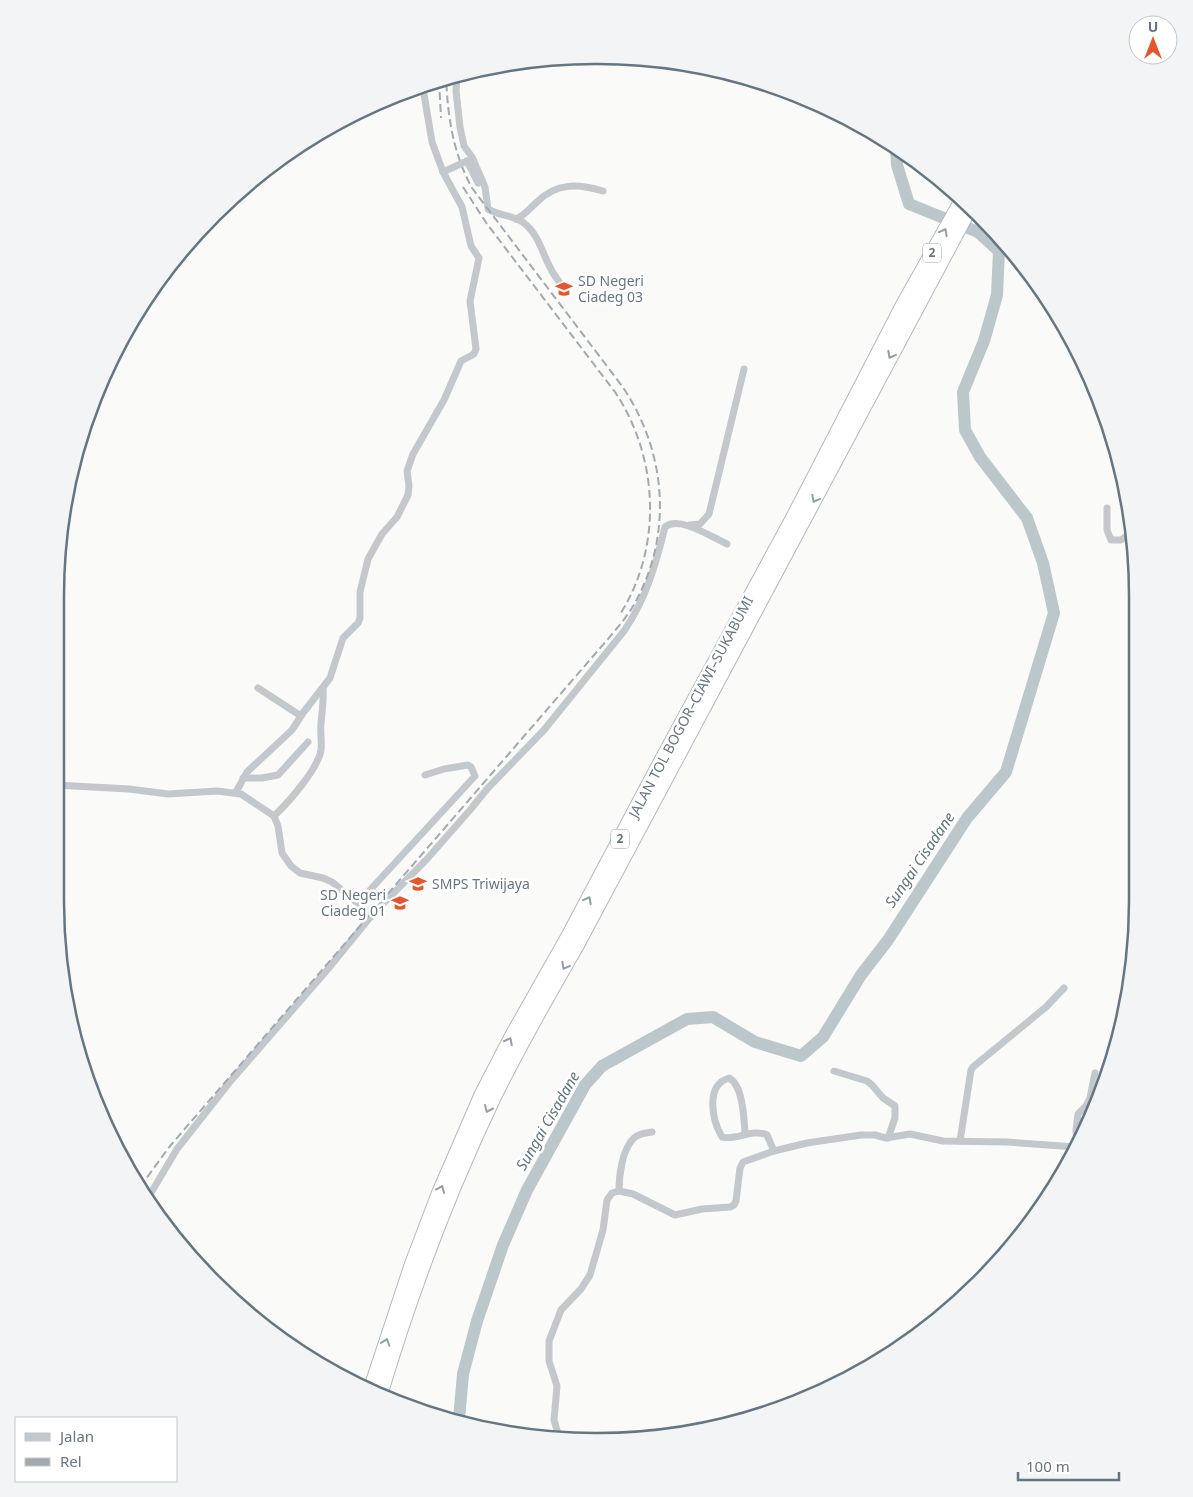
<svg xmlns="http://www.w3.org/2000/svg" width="1193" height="1497" viewBox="0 0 1193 1497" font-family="'Noto Sans',sans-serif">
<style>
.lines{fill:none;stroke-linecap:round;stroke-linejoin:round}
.river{stroke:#bbc7cb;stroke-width:12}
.motorway-casing{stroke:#b4b9bd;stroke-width:16}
.minor{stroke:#c3c8cc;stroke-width:7}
.motorway{stroke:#fff;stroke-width:14}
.rail{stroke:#a2aab0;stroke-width:2;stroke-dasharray:8 4;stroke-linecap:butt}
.minor-bridge{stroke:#c3c8cc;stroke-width:7}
.oneway{stroke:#939fa8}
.labels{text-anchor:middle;stroke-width:5;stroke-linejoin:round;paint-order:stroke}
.shield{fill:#fff;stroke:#939fa8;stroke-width:1}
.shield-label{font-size:12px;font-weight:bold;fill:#657683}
.poi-label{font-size:14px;fill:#657683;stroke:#fff;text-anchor:start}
.street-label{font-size:14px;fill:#657683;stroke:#fff}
.water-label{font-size:15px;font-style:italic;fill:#60757c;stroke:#fff}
.rim{fill:none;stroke:#657683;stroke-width:2.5}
</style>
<rect width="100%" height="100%" fill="#fafaf8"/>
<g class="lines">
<path class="river" d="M456 1424 459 1419 463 1374 477 1321 503 1245 527 1190 585 1085 602 1066 687 1019 713 1017 755 1042 801 1056 823 1037 861 975 888 940 967 818 1006 772 1054 613 1043 563 1027 518 980 457 965 430 963 392 984 341 997 295 999 251 978 232 909 204 897 165 896 148"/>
<g class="motorway-casing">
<g id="motorway">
<path d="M371 1388 412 1264 439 1193 482 1094 512 1036 568 937 658 767 794 516 903 305 962 200"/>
<path d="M381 1392C411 1292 448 1193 493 1099 519 1045 549 994 578 943L970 208"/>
</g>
</g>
<g class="minor">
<path d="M457 76 456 91 460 127 464 146 472 157 485 187 488 209C499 216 514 215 524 223 539 235 542 253 551 269 554 276 560 282 564 289"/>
<path d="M467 161 478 183"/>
<path d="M516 219C525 215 529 209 537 202 557 182 578 184 603 191"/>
<path d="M1107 508V530L1111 540H1121L1132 532"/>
<path d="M690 525 700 524 709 514 744 369"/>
<path d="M258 688 301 716"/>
<path d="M243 778H262L278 775 308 742"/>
<path d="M55 785 129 789 168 794 217 791 241 794 274 816 278 826 282 853 291 866 300 873 323 878 332 882 372 915 328 969 229 1083 177 1149 148 1198"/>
<path d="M236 792 247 772 292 730 303 713 330 678 343 638 358 623 360 618V592L368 559 382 534 397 517 408 495 409 486 407 471 413 454 444 400 461 361 474 354 476 349 470 301 479 258 471 246 462 207 443 172 432 142 424 94V83"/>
<path d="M274 816C288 803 318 769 321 750 322 741 320 732 321 723 322 711 324 700 323 688"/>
<path d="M358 903 475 776 471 767 468 765 444 769 425 775"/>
<path d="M372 915 427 859 470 810 487 789 544 730 624 631C646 599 656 564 665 527 679 515 713 538 727 544"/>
<path d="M834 1071 867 1081 872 1085 883 1098 895 1106V1118L888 1138"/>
<path d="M745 1133C744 1119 743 1085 729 1078 705 1085 712 1120 722 1137 737 1141 751 1128 767 1135L774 1151"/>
<path d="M960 1141 971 1070 973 1067 1046 1007 1064 988"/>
<path d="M1077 1144 1076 1130 1078 1114 1086 1106 1090 1098 1095 1073"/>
<path d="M619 1191C619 1176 622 1149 634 1138 639 1133 646 1133 652 1132"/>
<path d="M559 1437 554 1420 557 1386 549 1361V1341L561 1310 581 1289 590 1275 603 1230 607 1200 612 1193 619 1191 633 1194 675 1215 702 1209 730 1207 734 1205 736 1201 740 1168 743 1162 774 1151 807 1143 861 1135H875L886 1138 910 1134 943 1141 1007 1142 1076 1147"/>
</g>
<use href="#motorway" class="motorway"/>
<g class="rail">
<path d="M439 80 441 118"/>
<path d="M463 187 487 224 615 392C659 458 663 548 619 616"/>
<path d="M140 1187 170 1146 614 632C623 621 632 610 638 597 673 529 665 449 622 386L472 188C453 153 448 118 446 78"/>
</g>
<path class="minor-bridge" d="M443 172 467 161"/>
</g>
<defs><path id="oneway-chevron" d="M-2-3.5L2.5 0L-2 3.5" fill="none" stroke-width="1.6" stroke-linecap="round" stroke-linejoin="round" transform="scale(1.25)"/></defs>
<g class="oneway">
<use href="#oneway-chevron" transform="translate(944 232) rotate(-61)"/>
<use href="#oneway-chevron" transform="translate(891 355) rotate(118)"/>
<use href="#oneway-chevron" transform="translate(815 499) rotate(118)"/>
<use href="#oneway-chevron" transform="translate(588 900) rotate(-62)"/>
<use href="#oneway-chevron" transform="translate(565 966) rotate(119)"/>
<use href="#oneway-chevron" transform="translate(509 1041) rotate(-63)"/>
<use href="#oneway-chevron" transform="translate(488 1109) rotate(114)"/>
<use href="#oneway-chevron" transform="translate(441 1189) rotate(-67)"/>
<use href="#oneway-chevron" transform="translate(386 1342) rotate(-71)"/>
</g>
<defs>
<g id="school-bare" transform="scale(1.35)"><path d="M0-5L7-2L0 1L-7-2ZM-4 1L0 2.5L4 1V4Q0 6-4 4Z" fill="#e4572e" stroke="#fff" stroke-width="2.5" paint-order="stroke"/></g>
</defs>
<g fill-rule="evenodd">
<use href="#school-bare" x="564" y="289"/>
<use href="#school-bare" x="418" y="884"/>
<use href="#school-bare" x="400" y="903"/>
</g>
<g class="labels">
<g class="shield">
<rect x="923" y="243.5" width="18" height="19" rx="4"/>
<rect x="611" y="829.5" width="18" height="19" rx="4"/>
</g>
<g class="shield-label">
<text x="932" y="257">2</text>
<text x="620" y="843">2</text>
</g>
<g class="poi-label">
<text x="578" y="286">SD Negeri<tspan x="578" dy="16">Ciadeg 03</tspan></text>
<text x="432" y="889">SMPS Triwijaya</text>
<text x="386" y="900" text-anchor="end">SD Negeri<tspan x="386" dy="16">Ciadeg 01</tspan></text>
</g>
<g class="street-label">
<text transform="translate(691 707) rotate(-62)" y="5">JALAN TOL BOGOR–CIAWI–SUKABUMI</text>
</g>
<g class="water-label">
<text transform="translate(920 860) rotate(-56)" y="5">Sungai Cisadane</text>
<text transform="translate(548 1121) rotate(-60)" y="5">Sungai Cisadane</text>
</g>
</g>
<path d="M0 0H1193V1497H0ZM596 64H597A532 532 0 0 1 1129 596V901A532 532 0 0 1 597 1433H596A532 532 0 0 1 64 901V596A532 532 0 0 1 596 64Z" fill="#f3f4f5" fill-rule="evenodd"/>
<path class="rim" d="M596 64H597A532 532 0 0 1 1129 596V901A532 532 0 0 1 597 1433H596A532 532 0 0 1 64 901V596A532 532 0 0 1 596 64Z"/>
<rect x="15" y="1417" width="162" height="65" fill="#ffffff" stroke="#c1c8cd"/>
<rect x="25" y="1433" width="25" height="8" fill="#c3c8cc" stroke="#c1c8cd"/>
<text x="60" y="1442" font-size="15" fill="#657683">Jalan</text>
<rect x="25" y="1458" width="25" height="8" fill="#a2aab0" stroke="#c1c8cd"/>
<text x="60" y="1467" font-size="15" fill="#657683">Rel</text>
<g transform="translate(1153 40)"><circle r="24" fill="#ffffff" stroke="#c1c8cd"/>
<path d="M0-4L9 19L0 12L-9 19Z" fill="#e4572e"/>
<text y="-8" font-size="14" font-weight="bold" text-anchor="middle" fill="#657683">U</text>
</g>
<path d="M1018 1472v8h101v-8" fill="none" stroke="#657683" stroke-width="2.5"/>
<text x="1026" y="1472" font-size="15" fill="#657683" stroke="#ffffff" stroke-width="4" paint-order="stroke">100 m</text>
</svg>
